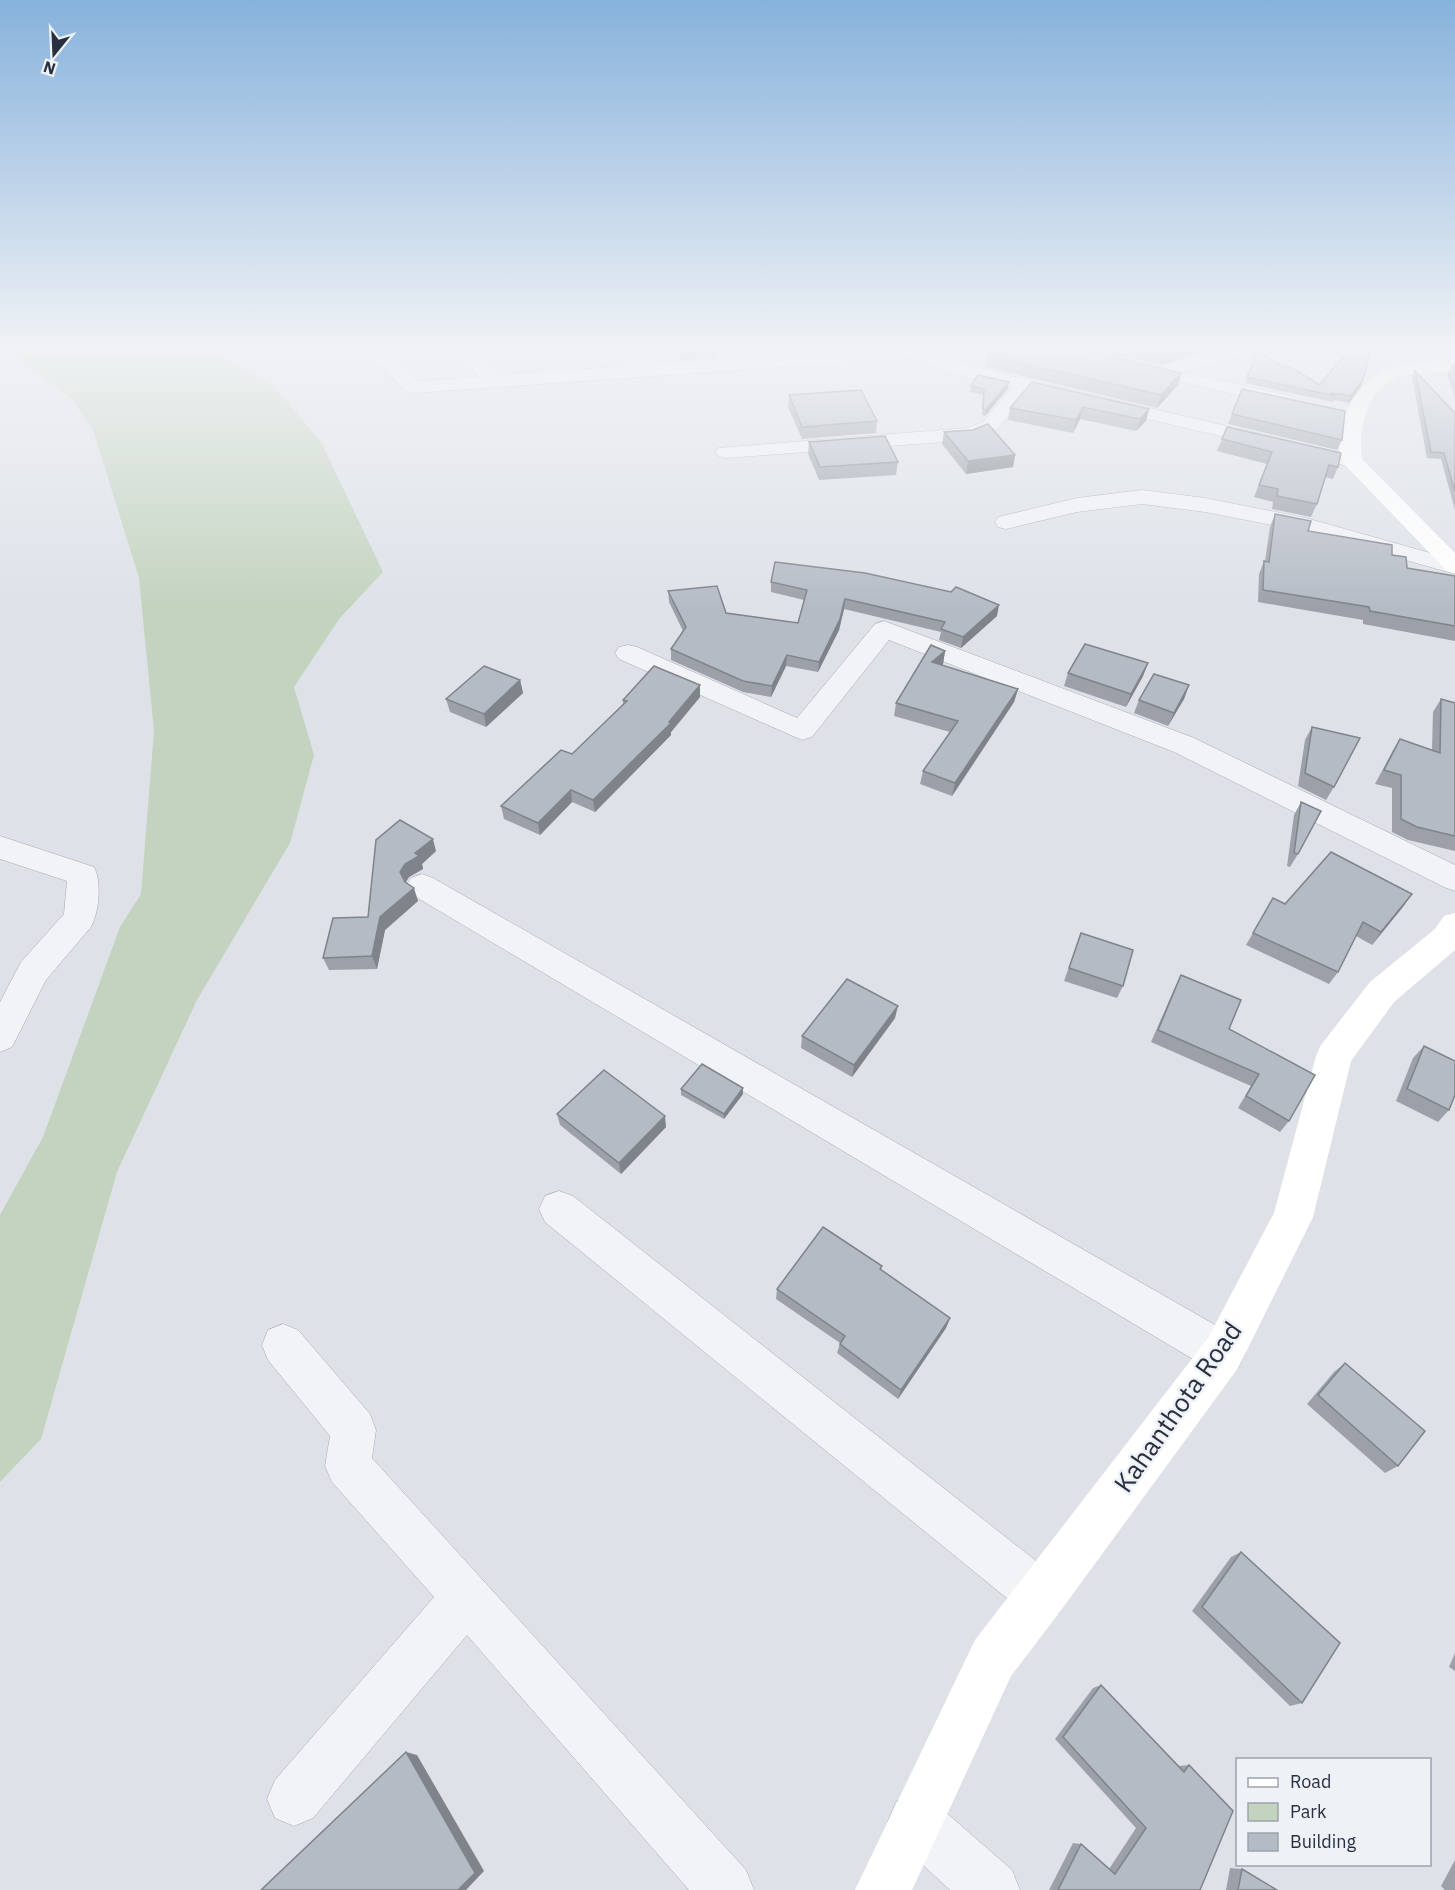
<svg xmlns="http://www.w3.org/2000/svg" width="1455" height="1890" viewBox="0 0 1455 1890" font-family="'IBM Plex Sans',sans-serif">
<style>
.green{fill:#c3d3bf}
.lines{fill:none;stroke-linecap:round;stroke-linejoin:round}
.street-casing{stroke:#a3a9b2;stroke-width:1}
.street{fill:#f1f3f7;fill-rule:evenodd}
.secondary{fill:#fff;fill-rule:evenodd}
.wall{fill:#9ca1a9}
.shaded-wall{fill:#7f838a}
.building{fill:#b5bbc5;stroke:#7f838a;stroke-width:1.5}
.labels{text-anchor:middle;stroke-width:5;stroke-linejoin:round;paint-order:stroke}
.near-street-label{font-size:26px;fill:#272f40;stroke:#eef1f6}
</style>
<rect width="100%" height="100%" fill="#dee2e8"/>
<path class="green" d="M1 346H207L275 387 321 442 383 572 339 619 294 687 314 755 290 843 197 1000 117 1172 41 1439 0 1482V1215L43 1137 120 927 141 894 154 731 139 578 93 430 71 398Z"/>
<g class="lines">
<g class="street-casing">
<g id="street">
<path d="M361 346H380L418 381 479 377 454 346H473L499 375 916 346H950L947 350 934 353 970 366 1359 457 1363 461 1359 465 1352 467 1029 391 997 430 971 440 725 458 718 456 715 452 718 448 967 428 983 422 1012 387 957 374 911 358 413 393 406 391Z"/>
<path d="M1040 346H1071L1160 367 1208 352 1238 346H1275L1272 350 1219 361 1183 372 1291 396 1294 400 1291 404 1284 406 1049 351 1043 350Z"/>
<path d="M1417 346H1455V359L1420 350Z"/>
<path d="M1142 490 1205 498 1306 518 1455 560V574L1303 531 1205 512 1142 504 1077 512 1006 529 998 527 995 522 998 517 1077 498Z"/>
<path d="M884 621 1194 738 1455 865V891L1444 887 1174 752 889 640 812 737 802 740 619 659 615 653 619 647 628 645 637 647 797 718 875 624Z"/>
<path d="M0 836 94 867C102 882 99 912 91 927L46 980 12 1047 0 1052V1002L21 962 64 914 67 881 0 859Z"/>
<path d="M422 874 433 878 1238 1338 1245 1353 1238 1368 1223 1375 1208 1368 411 894 406 886 411 878Z"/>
<path d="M559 1191 573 1196 1059 1579 1066 1596 1059 1613 1042 1620 1025 1613 545 1222 539 1209 545 1196Z"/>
<path d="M283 1324 298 1330 370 1414 376 1430 372 1458 746 1870 754 1890H689L467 1635 313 1818 294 1826 275 1818 267 1799 275 1780 434 1597 332 1482 325 1466 330 1436 268 1360 262 1345 268 1330Z"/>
<path d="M915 1794 934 1802 1012 1870 1020 1890H950L896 1840 888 1821 896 1802Z"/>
</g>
</g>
<use href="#street" class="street"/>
<g class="secondary">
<path d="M1455 359V371C1439 372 1414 372 1399 377 1366 389 1358 429 1362 459L1455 553V573L1447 571 1345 465C1337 454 1339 438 1342 425 1344 415 1348 408 1353 400 1377 360 1414 364 1455 359Z"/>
<path d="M1455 913V950L1394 1002 1351 1061 1313 1217 1238 1368 1059 1613 1011 1676 912 1890H855L975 1640 1208 1338 1274 1213 1316 1056 1321 1045 1370 982 1435 929 1444 916Z"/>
</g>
</g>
<g class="wall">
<path d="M304 346H336L309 352Z"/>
<path d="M594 346H630L604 353Z"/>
<path d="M681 346H716L714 358 681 360Z"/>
<path d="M769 346H821L796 352Z"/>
<path d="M861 346H883L862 347Z"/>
<path d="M1080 346H1198L1195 354 1160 365Z"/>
<path d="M1258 351 1283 367 1319 385 1361 386 1349 403 1334 400 1333 402 1245 383Z"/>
<path d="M987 355 1181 373 1178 385 1157 408 985 367Z"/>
<path d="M1455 364V399L1447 374 1452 365Z"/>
<path d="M1415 371 1455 413V510L1441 459 1427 458 1412 377Z"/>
<path d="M1032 382 1149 409 1146 421 1136 431 1080 419 1073 433 1008 420 1010 408Z"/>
<path d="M971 386 1008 388 985 416 982 415 983 395 970 392Z"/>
<path d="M789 395 877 421 876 433 802 439 788 407Z"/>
<path d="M1232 414 1342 440 1337 450 1228 424Z"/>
<path d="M1227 427 1338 467 1333 479 1325 477 1317 504 1311 517 1272 509 1273 502 1254 497 1267 464 1217 451Z"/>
<path d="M944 432 1015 455 1013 467 966 474 942 444Z"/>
<path d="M809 442 898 462 896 475 819 480 808 454Z"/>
<path d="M1275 514 1308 531 1392 555 1407 568 1455 576V641L1363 624V620L1258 602 1259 574 1264 561H1265L1270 527Z"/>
<path d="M771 582 997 616 961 648 939 640 941 632 844 609 839 630 818 672 786 666 771 697 743 692 671 660V649L683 631 669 602 668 591 726 613 798 623 804 600 771 592Z"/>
<path d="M945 651 943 664 942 665 1018 689 1014 702 952 796 920 784 923 771 950 732 894 716 896 703Z"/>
<path d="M1148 663 1143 676 1126 707 1064 686 1068 673Z"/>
<path d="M520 680 523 693 486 727 450 712 446 699Z"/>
<path d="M700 685V697L671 732V735L595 812 572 802 540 835 504 819 501 806 572 754 623 704V700Z"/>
<path d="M1189 685 1184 699 1168 726 1134 713 1139 700Z"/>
<path d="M1441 699 1455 703V851L1408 840 1392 832V788L1375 784 1392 752 1400 739 1432 750 1433 712Z"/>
<path d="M1312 727 1334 787 1326 800 1298 786 1305 740Z"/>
<path d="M1301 802 1298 854 1290 867 1287 866 1294 815Z"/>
<path d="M376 840 436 851 422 864 423 869 409 877 405 883 418 901 385 930 377 969 329 970 323 958 368 917Z"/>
<path d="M1412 894 1372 945 1356 936 1338 972 1329 984 1246 945 1273 898 1285 904Z"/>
<path d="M1081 933 1123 986 1117 998 1064 981Z"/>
<path d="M1181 975 1229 1029 1289 1121 1280 1132 1238 1108 1251 1086 1151 1042 1175 987Z"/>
<path d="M895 1018 852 1077 801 1048 802 1036Z"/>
<path d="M1424 1046 1449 1110 1438 1122 1396 1101 1413 1058Z"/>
<path d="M743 1088V1094L724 1119 681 1095V1089Z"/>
<path d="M557 1114 666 1127 621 1174 560 1125Z"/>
<path d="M881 1270 950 1318 946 1328 898 1399 837 1353 840 1343 776 1299 777 1289Z"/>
<path d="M1345 1363 1398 1466 1385 1473 1307 1404 1334 1372Z"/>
<path d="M1241 1552 1302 1703 1290 1706 1192 1611 1231 1557Z"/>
<path d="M1455 1653V1671L1449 1667Z"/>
<path d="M1101 1685 1179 1766 1189 1765 1200 1890H1049L1073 1843 1081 1844 1109 1869 1136 1828 1055 1739 1093 1688Z"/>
<path d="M1455 1860V1890H1445L1441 1886Z"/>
<path d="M1230 1868 1242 1869 1277 1890H1226Z"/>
</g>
<g class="shaded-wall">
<path d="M308 346H336L309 352Z"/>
<path d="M604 346H630L604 353Z"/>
<path d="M714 346H716L714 358Z"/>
<path d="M797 346H821L796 352Z"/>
<path d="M1186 346H1198L1195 354 1160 365 1163 353Z"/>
<path d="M1181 373 1178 385 1157 408 1161 395Z"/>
<path d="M1363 380 1361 386 1349 403 1351 396Z"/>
<path d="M1009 382 1008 388 985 416 986 410Z"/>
<path d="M1083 407 1080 419 1073 433 1076 420Z"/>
<path d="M1149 409 1146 421 1136 431 1140 419Z"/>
<path d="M1015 455 1013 467 966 474 968 461Z"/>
<path d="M845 599 844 609 839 630 818 672 819 662Z"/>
<path d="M999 605 997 616 961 648 963 637Z"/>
<path d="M945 651 943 664 930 675 932 662Z"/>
<path d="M787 655 786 666 771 697 772 686Z"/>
<path d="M1148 663 1143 676 1126 707 1131 694Z"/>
<path d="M520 680 523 693 486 727 484 714Z"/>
<path d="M700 685V697L671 732V735L595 812 593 800 669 722Z"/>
<path d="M1189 685 1184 699 1168 726 1174 713Z"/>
<path d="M1018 689 1014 702 952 796 955 783Z"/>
<path d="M571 790 572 802 540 835 538 823Z"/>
<path d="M433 839 436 851 422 864 423 869 409 877 404 885 400 872 405 864 415 853Z"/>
<path d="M414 888 418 901 385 930 377 969 372 956 380 917Z"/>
<path d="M1412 894 1403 907 1372 945 1381 932Z"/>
<path d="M898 1006 895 1018 852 1077 854 1065Z"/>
<path d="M743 1088V1094L724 1119V1114Z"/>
<path d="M665 1116 666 1127 621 1174 619 1163Z"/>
<path d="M950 1318 946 1328 898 1399 901 1390Z"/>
<path d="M406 1752 417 1755 484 1871 466 1890H458Z"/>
</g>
<g class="building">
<path d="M681 346H714V347L680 350Z"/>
<path d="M993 346H1067L1181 373 1161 395 987 355Z"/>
<path d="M1133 346H1186L1163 353Z"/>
<path d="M1353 346H1372L1363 380 1351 396 1330 393 1336 396 1247 377 1258 351 1283 367 1287 366 1299 372 1319 385Z"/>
<path d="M1455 364V376L1452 365Z"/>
<path d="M1415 371 1455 413V492L1444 453 1431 452Z"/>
<path d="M978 375 1009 382 986 410 983 409 984 389 971 386Z"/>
<path d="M1032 382 1149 409 1140 419 1083 407 1076 420 1010 408Z"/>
<path d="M1242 389 1345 411 1342 440 1232 414Z"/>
<path d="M861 390 877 421 802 427 789 395Z"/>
<path d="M988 424 1015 455 968 461 944 432 973 430Z"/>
<path d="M1227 427 1341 453 1338 467 1329 465 1317 504 1277 496 1278 489 1259 485 1272 452 1222 439Z"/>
<path d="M885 436 898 462 820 467 809 442Z"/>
<path d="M1275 514 1311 521 1308 531 1392 545V555L1406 557 1407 568 1455 576V626L1370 611 1369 607 1263 590 1264 561 1269 562Z"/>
<path d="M775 562 865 573 951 592 956 587 999 605 963 637 941 629 945 622 845 599 840 619 819 662 787 655 772 686 743 681 671 649 686 627 668 591 717 586 726 613 798 623 807 590 771 582Z"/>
<path d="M1085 644 1148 663 1131 694 1068 673Z"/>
<path d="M931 645 945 651 932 662 1018 689 955 783 923 771 958 721 896 703Z"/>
<path d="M484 666 520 680 484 714 446 699Z"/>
<path d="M654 666 700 685 669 722 671 723 593 800 571 790 538 823 501 806 561 750 572 754 627 701 623 700Z"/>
<path d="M1154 674 1189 685 1174 713 1139 700Z"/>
<path d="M1441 699 1455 703V836L1417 827 1401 819V775L1384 770 1400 739 1440 753Z"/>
<path d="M1312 727 1360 738 1334 787 1305 773Z"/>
<path d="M1301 802 1321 811 1298 854 1294 853Z"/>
<path d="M400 820 433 839 415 853 419 856 405 864 400 872 405 882 414 888 380 917 372 956 323 958 333 918 368 917 376 840Z"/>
<path d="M1331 852 1412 894 1381 932 1363 922 1338 972 1253 933 1273 898 1285 904Z"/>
<path d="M1081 933 1133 950 1123 986 1069 968Z"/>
<path d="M1181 975 1241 1000 1229 1029 1315 1075 1289 1121 1246 1096 1259 1074 1158 1030Z"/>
<path d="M847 979 898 1006 854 1065 802 1036Z"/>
<path d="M1424 1046 1455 1061V1095L1449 1110 1407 1089Z"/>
<path d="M702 1064 743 1088 724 1114 681 1089Z"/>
<path d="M604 1070 665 1116 619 1163 557 1114Z"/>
<path d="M823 1227 882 1266 880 1269 950 1318 901 1390 840 1344 845 1336 777 1289Z"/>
<path d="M1345 1363 1425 1431 1398 1466 1318 1395Z"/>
<path d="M1241 1552 1340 1643 1302 1703 1202 1607Z"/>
<path d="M1101 1685 1184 1772 1189 1765 1233 1811 1200 1890H1058L1081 1844 1115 1874 1146 1828 1063 1737Z"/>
<path d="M406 1752 475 1873 458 1890H261Z"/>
<path d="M1242 1869 1277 1890H1238Z"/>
</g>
<linearGradient id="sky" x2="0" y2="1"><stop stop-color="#87b2dc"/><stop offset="0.57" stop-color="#f0f2f5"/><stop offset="1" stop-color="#f0f2f5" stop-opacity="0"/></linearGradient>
<rect width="1455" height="610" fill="url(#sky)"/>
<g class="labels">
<g class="near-street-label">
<text transform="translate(1178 1407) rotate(-55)" y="9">Kahanthota Road</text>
</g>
</g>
<rect x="1236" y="1758" width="195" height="108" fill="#eef1f6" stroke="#9ea3ad" stroke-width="1.5"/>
<rect x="1248" y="1778" width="30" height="9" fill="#ffffff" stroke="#9ea3ad" stroke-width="1.5"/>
<text x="1290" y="1788" font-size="18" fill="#272f40">Road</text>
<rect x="1248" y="1803" width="30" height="18" fill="#c3d3bf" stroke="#9ea3ad" stroke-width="1.5"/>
<text x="1290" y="1818" font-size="18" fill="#272f40">Park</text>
<rect x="1248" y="1833" width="30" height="18" fill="#b5bbc5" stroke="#9ea3ad" stroke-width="1.5"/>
<text x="1290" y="1848" font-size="18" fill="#272f40">Building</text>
<g transform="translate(54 54) rotate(198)" stroke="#eef1f6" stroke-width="4.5" paint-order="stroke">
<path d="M0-4.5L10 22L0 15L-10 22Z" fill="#272f40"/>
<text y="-9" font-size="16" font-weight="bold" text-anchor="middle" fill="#272f40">N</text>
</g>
</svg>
